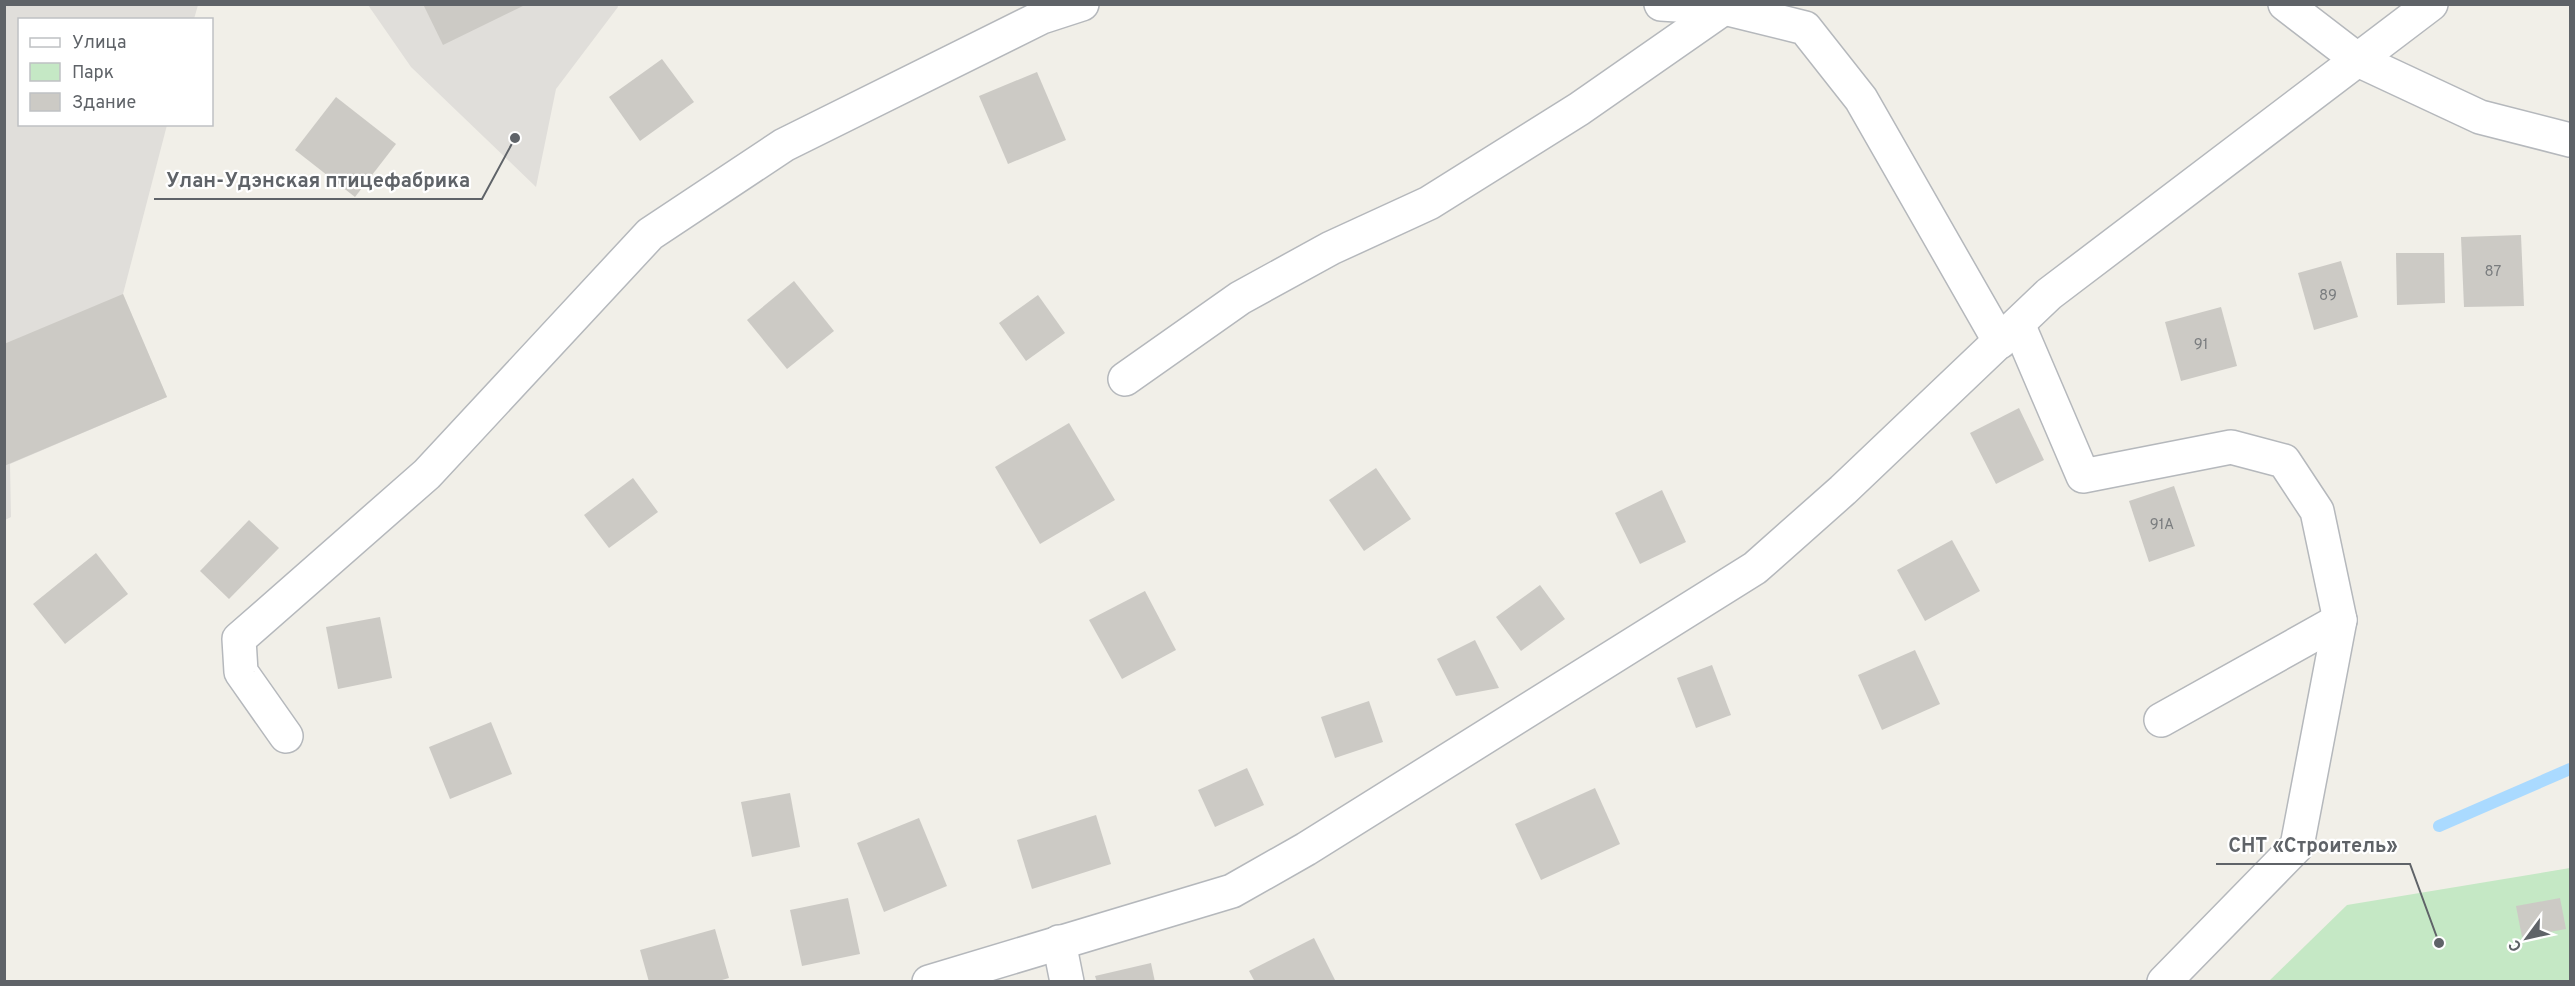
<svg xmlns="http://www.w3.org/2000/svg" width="2575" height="986" viewBox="0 0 2575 986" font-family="Overpass,sans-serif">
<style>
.industrial{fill:#e0deda}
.green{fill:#c5e8c5}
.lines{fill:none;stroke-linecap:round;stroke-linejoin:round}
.stream{stroke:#aadaff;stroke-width:12}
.building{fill:#cccac5}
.minor-casing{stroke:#b5b8bc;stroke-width:36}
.minor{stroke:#fff;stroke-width:33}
.labels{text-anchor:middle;stroke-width:4.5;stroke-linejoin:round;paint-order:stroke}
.number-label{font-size:15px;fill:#7a7d7f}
.leader{fill:none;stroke:#5f6368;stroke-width:2}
.callout-dot{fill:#5f6368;stroke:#fff;stroke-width:2}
.callout-label{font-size:20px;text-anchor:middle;font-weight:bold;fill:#5f6368;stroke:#fff;stroke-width:4.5;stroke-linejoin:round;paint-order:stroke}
</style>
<rect width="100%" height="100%" fill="#f1efe8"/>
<g class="industrial">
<path d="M617 4 618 7 556 89 536 187 411 67 368 5Z"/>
<path d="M4 5H198L194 19 20 20V124L167 125 123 294 167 397 10 464 11 517 5 520Z"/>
</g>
<path class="green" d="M2570 868V981L2268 982 2347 905Z"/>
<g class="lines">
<path class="stream" d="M2439 826 2570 769"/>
</g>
<g class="building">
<path d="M423 4H527L443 45Z"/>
<path d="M662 59 694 102 640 141 609 97Z"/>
<path d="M1037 72 1066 140 1008 164 979 96Z"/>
<path d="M336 97 396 144 355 197 295 150Z"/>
<path d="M2521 235 2524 306 2464 307 2461 237Z"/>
<path d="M2396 253H2444L2445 303 2397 305Z"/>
<path d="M2341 261 2358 317 2314 330 2298 273Z"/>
<path d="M794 281 834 331 787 369 747 320Z"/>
<path d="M123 294 167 397 4 466V344Z"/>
<path d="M1038 295 1065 333 1026 361 999 323Z"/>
<path d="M2221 307 2237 366 2181 381 2165 322Z"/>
<path d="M2019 408 2044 460 1996 484 1970 433Z"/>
<path d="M1069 423 1115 500 1040 544 995 467Z"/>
<path d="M1376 468 1411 519 1364 551 1329 500Z"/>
<path d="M633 478 658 512 609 548 584 515Z"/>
<path d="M2174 486 2195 546 2149 562 2129 501Z"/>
<path d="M1662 490 1686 542 1640 564 1615 513Z"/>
<path d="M249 520 279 548 229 599 200 571Z"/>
<path d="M1952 540 1980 591 1925 621 1897 570Z"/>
<path d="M96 553 128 594 65 644 33 604Z"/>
<path d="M1540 585 1565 619 1521 651 1496 617Z"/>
<path d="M1145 591 1176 650 1122 679 1089 620Z"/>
<path d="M380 617 392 678 338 689 326 627Z"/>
<path d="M1475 640 1499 688 1456 696 1437 659Z"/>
<path d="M1915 650 1940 704 1882 730 1858 675Z"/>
<path d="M1712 665 1731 715 1696 728 1677 678Z"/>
<path d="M1369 701 1383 742 1335 758 1321 717Z"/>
<path d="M491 722 512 774 450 799 429 747Z"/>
<path d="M1247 768 1264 805 1215 827 1198 790Z"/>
<path d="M1595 788 1620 844 1541 880 1515 824Z"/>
<path d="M790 793 800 847 752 857 741 802Z"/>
<path d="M1096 815 1111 864 1032 889 1017 840Z"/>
<path d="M919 818 947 886 884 912 857 843Z"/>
<path d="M848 898 860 954 802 966 790 910Z"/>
<path d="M2560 898 2566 929 2522 937 2516 906Z"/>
<path d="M715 929 729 978 715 982H649L640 950Z"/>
<path d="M1314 938 1336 982H1255L1249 971Z"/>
<path d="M1151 963 1155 982H1097L1095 976Z"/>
</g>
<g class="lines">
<g class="minor-casing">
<g id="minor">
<path d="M1661 4 1724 8 1805 28 1861 99 2000 342"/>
<path d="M2285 4 2358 60 2480 117 2570 140"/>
<path d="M2018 324 2083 476 2231 447 2284 461 2317 511 2340 620 2297 846 2164 982"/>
<path d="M1125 379 1240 298 1331 248 1429 203 1579 109 1724 8"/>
<path d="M2161 720 2340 620"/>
<path d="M286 736 241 672 239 639 427 474 650 234 784 145 1042 17 1082 4"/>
<path d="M1059 942 1067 982"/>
<path d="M929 982 1232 891 1306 849 1755 568 1843 490 2049 294 2431 4"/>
</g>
</g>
<use href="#minor" class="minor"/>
</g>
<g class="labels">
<g class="number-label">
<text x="2493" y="276">87</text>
<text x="2328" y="300">89</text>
<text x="2201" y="349">91</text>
<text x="2162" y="529">91А</text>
</g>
</g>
<path class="leader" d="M515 138L482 199H154M2439 943L2410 864H2216"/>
<g class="callout-dot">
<circle cx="515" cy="138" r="6"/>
<circle cx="2439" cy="943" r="6"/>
</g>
<g class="callout-label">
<text x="318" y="187">Улан-Удэнская птицефабрика</text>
<text x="2313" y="852">СНТ «Строитель»</text>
</g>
<rect width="2575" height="986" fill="none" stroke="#5f6368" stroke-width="12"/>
<rect x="18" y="18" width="195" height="108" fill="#ffffff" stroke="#bfc1c3" stroke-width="1.5"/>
<rect x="30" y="38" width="30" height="9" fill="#ffffff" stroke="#bfc1c3" stroke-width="1.5"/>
<text x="72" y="48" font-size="18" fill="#5f6368">Улица</text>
<rect x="30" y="63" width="30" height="18" fill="#c5e8c5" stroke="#bfc1c3" stroke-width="1.5"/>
<text x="72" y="78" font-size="18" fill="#5f6368">Парк</text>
<rect x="30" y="93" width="30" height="18" fill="#cccac5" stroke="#bfc1c3" stroke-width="1.5"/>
<text x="72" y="108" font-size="18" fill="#5f6368">Здание</text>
<g transform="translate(2527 938) rotate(237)" stroke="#ffffff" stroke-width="4.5" paint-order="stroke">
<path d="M0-4.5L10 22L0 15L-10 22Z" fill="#5f6368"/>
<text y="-9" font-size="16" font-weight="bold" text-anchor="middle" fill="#5f6368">С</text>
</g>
</svg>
